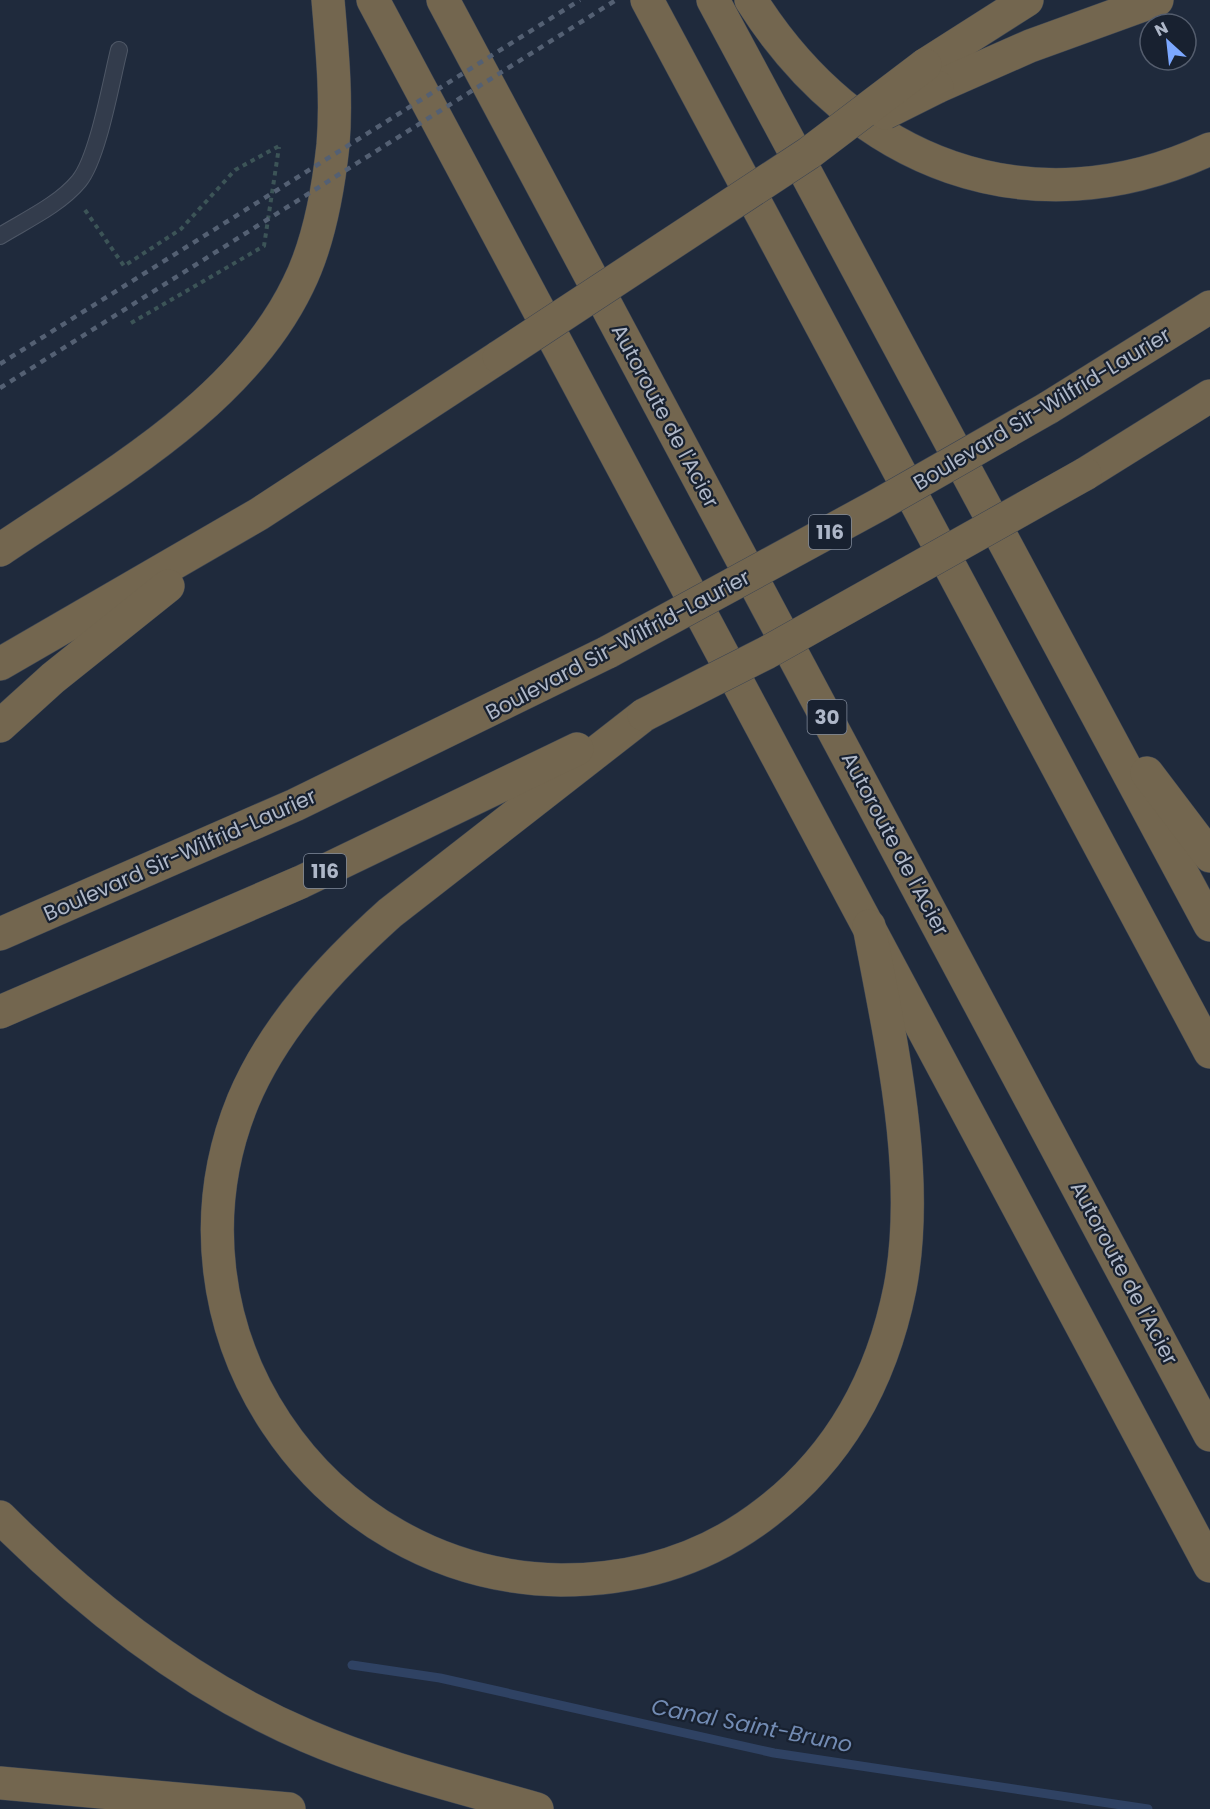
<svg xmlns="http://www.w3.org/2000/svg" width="1210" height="1809" viewBox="0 0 1210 1809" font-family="Poppins,sans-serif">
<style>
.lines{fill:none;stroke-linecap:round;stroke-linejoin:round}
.stream{stroke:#2f4263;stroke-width:9}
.lane-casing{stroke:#4e5766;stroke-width:18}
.highway-casing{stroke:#3b4453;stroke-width:34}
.path{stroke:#3c5457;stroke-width:4;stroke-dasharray:4.5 4.5;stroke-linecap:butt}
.lane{stroke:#333c4c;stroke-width:16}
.highway{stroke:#73664f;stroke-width:33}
.rail{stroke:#546073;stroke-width:4.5;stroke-dasharray:6 6;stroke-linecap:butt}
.highway-bridge-casing{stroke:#3b4453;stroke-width:34;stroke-linecap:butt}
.highway-bridge{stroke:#73664f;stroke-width:33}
.labels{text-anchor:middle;stroke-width:4.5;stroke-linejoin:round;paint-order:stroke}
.shield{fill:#182130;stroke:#818a9a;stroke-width:1.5}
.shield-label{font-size:20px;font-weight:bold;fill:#aeb7c8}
.street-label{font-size:21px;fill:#aeb7c8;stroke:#182130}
.water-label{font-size:22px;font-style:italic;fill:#728bb3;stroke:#182130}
</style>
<rect width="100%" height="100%" fill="#1f2a3c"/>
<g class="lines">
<path class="stream" d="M352 1665 440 1678 774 1753 1148 1809"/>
<g class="lane-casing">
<path id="lane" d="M0 236C26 220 59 205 79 181 98 158 111 82 119 50"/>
</g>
<g class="highway-casing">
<g id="highway">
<path d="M373 0 1210 1566"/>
<path d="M443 0 1210 1435"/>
<path d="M647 0 1210 1052"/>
<path d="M713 0 1210 925"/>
<path d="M751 0C854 163 1029 233 1210 149"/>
<path d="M925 65 1027 0"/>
<path d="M937 87 1030 46 1157 0"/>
<path d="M1048 408 1210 307"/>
<path d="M1085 474 1210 396"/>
<path d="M0 550C106 478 240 405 298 285 319 243 328 192 333 145 337 97 332 48 328 0"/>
<path d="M0 664 259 514 499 357"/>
<path d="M644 715 390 913C331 966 274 1027 243 1101 151 1326 318 1576 561 1580 636 1580 707 1559 767 1512 840 1456 882 1378 900 1288 922 1173 890 1039 869 926"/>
<path d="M0 726 53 678 168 586"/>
<path d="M1147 773 1210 856"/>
<path d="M0 934 295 805 608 652"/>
<path d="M0 1012 301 882 577 749"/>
<path d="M0 1517C89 1606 190 1686 307 1736 381 1768 460 1787 537 1809"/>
<path d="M0 1783 289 1809"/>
</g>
</g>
<g class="path">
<path d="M85 210 124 266 181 229 235 170 279 146"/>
<path d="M131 323 264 246 279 147"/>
</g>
<use href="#lane" class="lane"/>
<use href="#highway" class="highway"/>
<g class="rail">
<path d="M0 364 580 0"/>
<path d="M0 388 616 0"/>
</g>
<g class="highway-bridge-casing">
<g id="highway-bridge">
<path d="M885 113 937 87"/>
<path d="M499 357 809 153 925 65"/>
<path d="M608 652 880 504 1048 408"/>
<path d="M644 715 766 653 1085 474"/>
</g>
</g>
<use href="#highway-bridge" class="highway-bridge"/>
</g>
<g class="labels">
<g class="shield">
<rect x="809" y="515" width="42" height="34" rx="4.5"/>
<rect x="807.5" y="700" width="39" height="34" rx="4.5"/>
<rect x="304" y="854" width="42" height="34" rx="4.5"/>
</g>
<g class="shield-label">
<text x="830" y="539">116</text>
<text x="827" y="724">30</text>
<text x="325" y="878">116</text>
</g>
<g class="street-label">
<text transform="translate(1042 409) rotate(-31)" y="7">Boulevard Sir-Wilfrid-Laurier</text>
<text transform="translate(665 416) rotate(62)" y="7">Autoroute de l'Acier</text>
<text transform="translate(618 645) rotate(-28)" y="7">Boulevard Sir-Wilfrid-Laurier</text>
<text transform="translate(895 844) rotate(62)" y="7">Autoroute de l'Acier</text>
<text transform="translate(180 855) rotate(-24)" y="7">Boulevard Sir-Wilfrid-Laurier</text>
<text transform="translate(1124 1273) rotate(62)" y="7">Autoroute de l'Acier</text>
</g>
<g class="water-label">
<text transform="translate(752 1725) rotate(11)" y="8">Canal Saint-Bruno</text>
</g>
</g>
<g transform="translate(1168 42) rotate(333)"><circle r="28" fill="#182130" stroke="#545d6d" stroke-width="1.5"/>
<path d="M0-4.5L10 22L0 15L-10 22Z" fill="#7ca8ff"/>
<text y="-9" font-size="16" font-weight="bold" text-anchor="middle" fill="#aeb7c8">N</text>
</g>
</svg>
